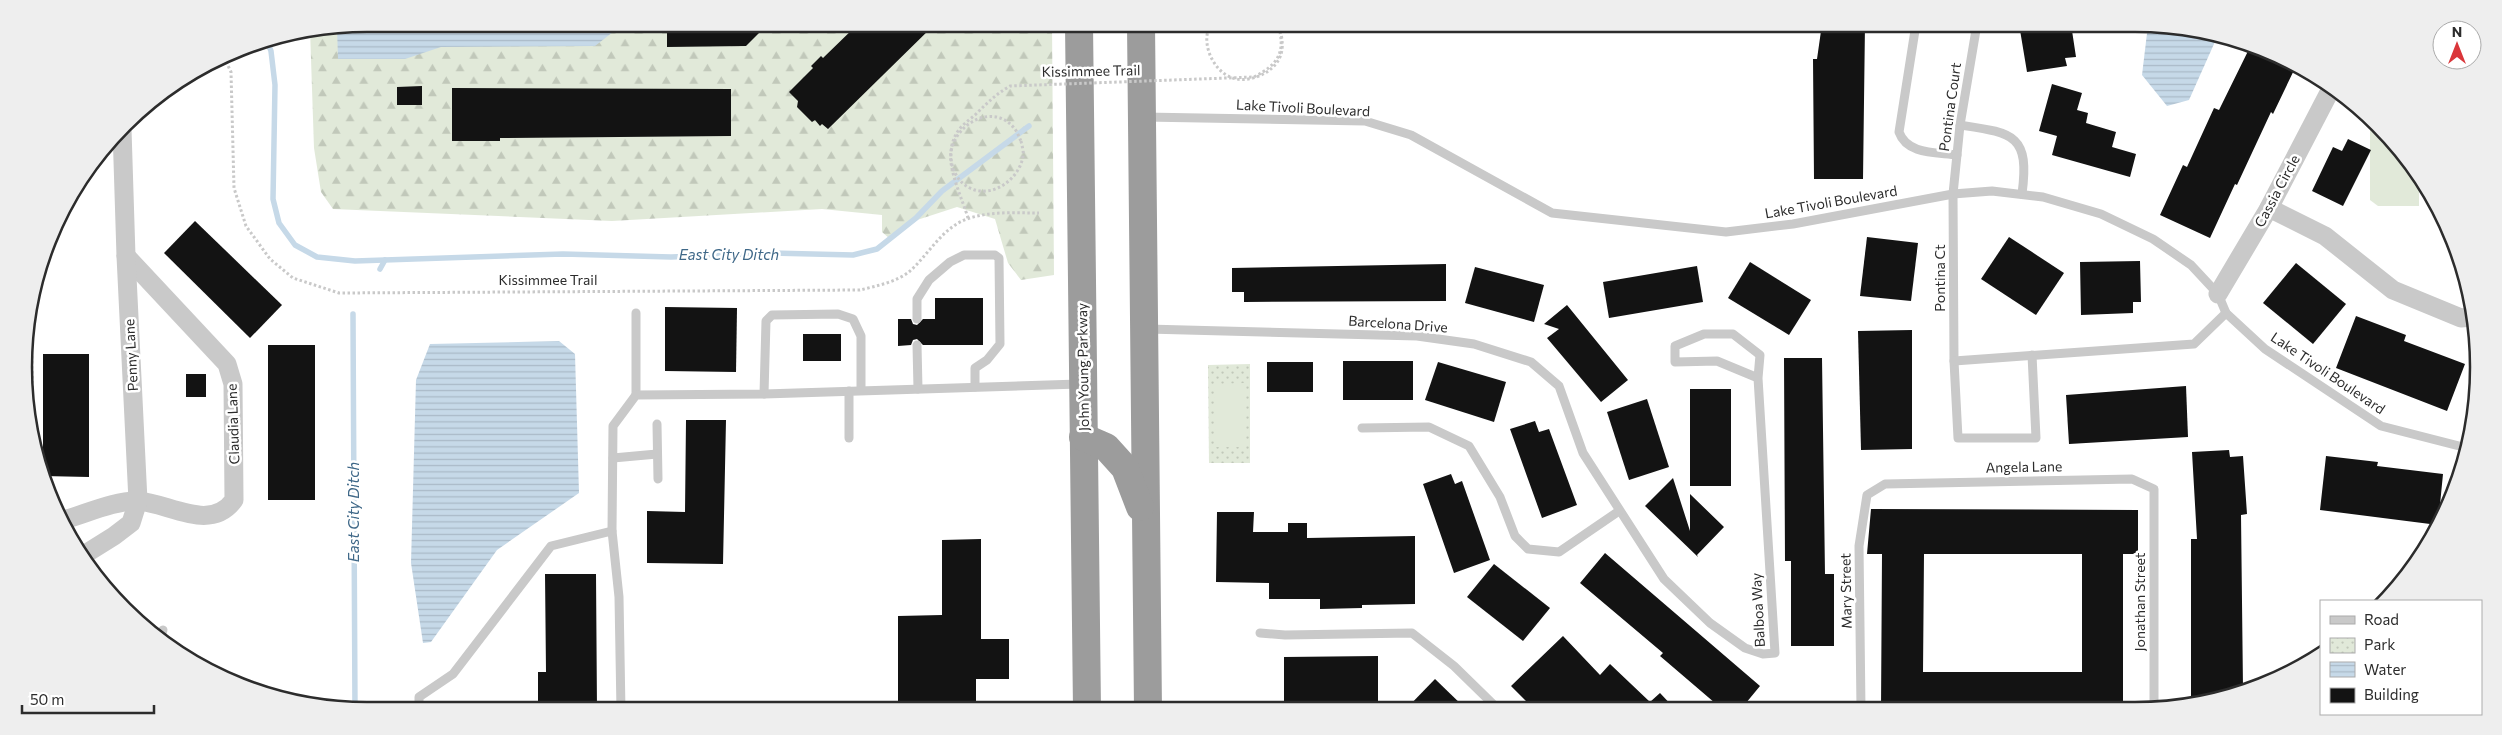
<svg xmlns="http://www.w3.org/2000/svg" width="2502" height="735" viewBox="0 0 2502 735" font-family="Commissioner,sans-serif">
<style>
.forest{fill:url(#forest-firs)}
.park{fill:url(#park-dots)}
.garden{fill:#e1e9d9}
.water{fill:url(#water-rules)}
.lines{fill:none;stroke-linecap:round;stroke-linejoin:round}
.stream{stroke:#c6d9e8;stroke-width:5.5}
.building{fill:#131313;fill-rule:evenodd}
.path{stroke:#c9c9c9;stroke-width:3;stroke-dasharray:2.5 2.5;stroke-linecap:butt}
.service{stroke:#c9c9c9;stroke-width:9}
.minor{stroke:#c9c9c9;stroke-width:19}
.trunk{stroke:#9c9c9c;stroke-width:28}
.path-bridge{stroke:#c9c9c9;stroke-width:3;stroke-dasharray:2.5 2.5;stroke-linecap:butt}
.labels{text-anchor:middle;stroke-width:5;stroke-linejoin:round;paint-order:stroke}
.street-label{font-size:14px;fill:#2c2c2c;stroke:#fff}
.water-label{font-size:15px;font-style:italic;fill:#3f6888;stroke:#fff}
.rim{fill:none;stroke:#2c2c2c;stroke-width:2.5}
</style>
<defs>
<pattern id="forest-firs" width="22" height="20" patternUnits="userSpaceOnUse" patternTransform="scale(1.25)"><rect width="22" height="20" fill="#e1e9d9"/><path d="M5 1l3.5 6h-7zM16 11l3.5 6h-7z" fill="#c1c8ba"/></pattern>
<pattern id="park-dots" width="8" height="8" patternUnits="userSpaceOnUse" patternTransform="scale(1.25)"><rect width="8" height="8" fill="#e1e9d9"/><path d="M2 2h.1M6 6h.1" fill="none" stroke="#c1c8ba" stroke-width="1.8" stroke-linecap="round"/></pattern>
<pattern id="water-rules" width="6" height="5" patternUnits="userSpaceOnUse" patternTransform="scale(1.25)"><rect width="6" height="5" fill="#c6d9e8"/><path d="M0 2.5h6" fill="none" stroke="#aabac7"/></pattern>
</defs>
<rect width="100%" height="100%" fill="#fff"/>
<path class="forest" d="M368 24H1052L1054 275 1021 280 1008 263 995 219 957 207 914 221 890 239 882 232V215L822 209 612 221 333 209 321 192 314 148 310 29Z"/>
<path class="park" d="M1250 364V463H1209L1208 365Z"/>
<g class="garden">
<path d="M2370 118 2419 175V206H2378L2370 200Z"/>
<path d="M1244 383 1246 447H1216L1214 384Z"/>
</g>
<g class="water">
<path d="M368 24H612L613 32 595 46 441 47 405 59H338L337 27Z"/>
<path d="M2148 25 2201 30 2218 35 2189 100 2167 106 2142 75Z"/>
<path d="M559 341 575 354 579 493 497 550 431 642 423 643 411 563 416 380 430 344Z"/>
</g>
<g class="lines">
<g class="stream">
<path d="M267 41 271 51 275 85 273 199 279 223 295 245 317 257 355 261 563 254 671 257 771 253 853 255 877 249 916 218 942 191 1029 126"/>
<path d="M380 269 385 260"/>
<path d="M353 314 355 710"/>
</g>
</g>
<g class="building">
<path d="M667 24H768L746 46 667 47Z"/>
<path d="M858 24H935L828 129 822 124 820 126 815 120 812 122 797 107 798 101 789 92 813 68 811 66 821 56 823 58Z"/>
<path d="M1822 24H1865L1863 179H1814L1813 59H1817Z"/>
<path d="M2019 24H2071L2076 57 2065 58 2067 66 2027 72Z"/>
<path d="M2251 45 2266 50 2296 66 2273 114 2271 112 2237 185 2235 184 2210 238 2160 215 2183 165 2187 167 2214 108 2219 110Z"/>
<path d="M2052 84 2082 93 2077 110 2088 113 2086 123 2116 132 2112 147 2136 154 2130 177 2052 155 2057 136 2039 131Z"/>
<path d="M422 86V105H397V87Z"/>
<path d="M452 88 731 89V136L500 138V141H452Z"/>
<path d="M2348 139 2371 150 2343 206 2312 191 2333 147 2342 151Z"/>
<path d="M195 221 282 305 250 338 164 253Z"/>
<path d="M1867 237 1918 243 1911 301 1860 296Z"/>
<path d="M2009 237 2064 273 2036 315 1981 279Z"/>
<path d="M2140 261 2141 302H2133V313L2081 315 2080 262Z"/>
<path d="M1750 262 1811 300 1789 335 1728 298Z"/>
<path d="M2296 263 2346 304 2313 344 2263 303Z"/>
<path d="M1446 264V301L1244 302V292H1232V268Z"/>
<path d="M1697 266 1703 302 1609 318 1603 282Z"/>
<path d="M1475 267 1544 285 1534 322 1465 303Z"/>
<path d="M935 298H983V345H923L917 339 913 340 911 345 898 346V319H911L913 324 917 325 923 319H935Z"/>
<path d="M1567 305 1628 380 1601 402 1547 338 1559 329 1544 324Z"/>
<path d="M665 307 737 308 736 372 665 371Z"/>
<path d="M2356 316 2406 335 2404 341 2465 364 2447 411 2336 368Z"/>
<path d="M1912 330V449L1861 450 1858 331Z"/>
<rect x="803" y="334" width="38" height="27"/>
<rect x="268" y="345" width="47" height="155"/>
<path d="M43 354H89V477L43 476Z"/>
<path d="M1784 358H1822L1825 574H1834V646H1791V561H1785Z"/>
<rect x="1343" y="361" width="70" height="39"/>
<rect x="1267" y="362" width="46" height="30"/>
<path d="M1438 362 1506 382 1494 422 1425 400Z"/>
<rect x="186" y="374" width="20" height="23"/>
<path d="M2186 386 2188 437 2069 444 2066 395Z"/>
<rect x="1690" y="389" width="41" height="97"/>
<path d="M1647 399 1669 467 1629 480 1607 412Z"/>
<path d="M686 420H726L723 564 647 563V511L685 512Z"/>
<path d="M1535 421 1539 432 1549 429 1577 505 1542 518 1510 429Z"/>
<path d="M2229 450 2230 457 2243 456 2247 514 2241 515 2243 689 2191 705V539H2197L2192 452Z"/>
<path d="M2326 456 2378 462 2377 466 2443 474 2438 525 2320 510Z"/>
<path d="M1451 474 1455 484 1462 481 1490 560 1454 573 1423 484Z"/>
<path d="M1673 478 1690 531V494L1724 527 1697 555 1698 557 1645 506Z"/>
<path d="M1871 509 2138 510V554H2123V708L1881 709 1882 554H1867ZM1924 554H2082V672H1923Z"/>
<path d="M1217 512H1254L1253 532H1288V523H1307V538L1415 536V604L1362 605V608L1320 609V599H1269V583L1216 582Z"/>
<path d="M981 539V639H1009V679H976V707H898V616L942 615V540Z"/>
<path d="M1605 553 1760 686 1741 709H1722L1660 656 1663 653 1580 583Z"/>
<path d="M1494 564 1550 608 1523 641 1467 597Z"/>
<path d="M545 574H596L597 711H538V672H546Z"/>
<path d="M1563 636 1600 675 1610 664 1650 702 1660 693 1675 709H1534L1511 686Z"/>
<path d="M1378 656V710H1284V657Z"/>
<path d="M1435 679 1466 709 1405 710Z"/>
</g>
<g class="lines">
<g class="path">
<path d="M1211 24C1200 41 1212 69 1230 77 1247 85 1276 73 1281 54 1284 45 1281 33 1279 24"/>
<path d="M224 57 231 72 234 188 246 226 270 259 293 278 339 293 860 290C876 286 897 282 910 271 930 253 943 226 970 218 992 211 1017 213 1039 213"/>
<path d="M968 218C963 201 948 169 951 152 955 124 993 102 1014 128 1017 131 1019 137 1021 141"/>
<path d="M31 306 33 432"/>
</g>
<g class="service">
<path d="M1916 24 1899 132C1907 155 1937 152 1957 155"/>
<path d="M1977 24 1960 125 1953 194 1954 361 1958 438H2036L2032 355"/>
<path d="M1144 117 1365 121 1411 135 1552 213 1726 232 1793 224 1953 194 1992 191 2043 197 2101 214 2153 239 2191 265 2218 294 2226 313 2265 349 2381 426 2467 448"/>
<path d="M1960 125C2013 133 2030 134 2022 194"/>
<path d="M636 313V395"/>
<path d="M917 319V299L929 280 950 262 964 255H995L999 258 1000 344 987 360 975 368V387"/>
<path d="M1147 329 1417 336 1474 344 1531 362 1559 386 1583 453 1664 579 1710 623 1745 648 1763 654 1775 653 1758 378 1760 355 1733 334H1704L1675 346V362L1717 361 1758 378"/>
<path d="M917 345 918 389"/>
<path d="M1954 361 2194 344 2226 313"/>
<path d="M849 391V438"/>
<path d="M764 394 766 321 772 315 838 314 853 319 861 336V390"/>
<path d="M657 424 658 479"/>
<path d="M1362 428 1429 427 1469 446 1500 497 1515 536 1528 549 1559 552 1619 511"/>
<path d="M613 458 657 454"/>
<path d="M1260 633 1285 635 1412 633 1454 666 1498 709"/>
<path d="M160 640 163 630"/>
<path d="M1861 709 1859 546 1867 495 1885 484 2132 479 2154 489V708"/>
<path d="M419 711V697L453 674 551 546 612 531"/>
<path d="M621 711 619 597 612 531 613 426 636 395 764 394 1079 384"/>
</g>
<g class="minor">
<path d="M2269 208 2325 236 2393 290 2461 318 2473 317"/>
<path d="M2218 294 2269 208 2332 87"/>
<path d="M60 521C83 515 115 500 138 501 169 503 210 533 234 500L233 384 227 364 126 256"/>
<path d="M82 556 114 536 131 523 138 501 126 256 122 129"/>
</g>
<g class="trunk">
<path d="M1079 24 1087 710"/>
<path d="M1141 24 1148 710"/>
<path d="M1083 437 1106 447 1125 468 1140 507"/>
</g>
<path class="path-bridge" d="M1021 141C1022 146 1024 152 1023 156 1020 178 994 198 972 189 950 180 945 150 958 131 962 125 969 120 975 115 986 104 996 94 1010 86L1254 77C1279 64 1286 52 1278 24"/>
</g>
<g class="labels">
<g class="street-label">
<text transform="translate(1091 71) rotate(-1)" y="5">Kissimmee Trail</text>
<text transform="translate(1950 107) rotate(-82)" y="5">Pontina Court</text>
<text transform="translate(1303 108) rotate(3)" y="5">Lake Tivoli Boulevard</text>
<text transform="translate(2277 191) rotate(-62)" y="5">Cassia Circle</text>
<text transform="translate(1831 202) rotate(-10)" y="5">Lake Tivoli Boulevard</text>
<text transform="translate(1940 278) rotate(-90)" y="5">Pontina Ct</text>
<text x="548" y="285">Kissimmee Trail</text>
<text transform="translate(1398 324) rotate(4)" y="5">Barcelona Drive</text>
<text transform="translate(131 355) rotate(-93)" y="5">Penny Lane</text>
<text transform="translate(1083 367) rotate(-91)" y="5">John Young Parkway</text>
<text transform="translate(2328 373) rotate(34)" y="5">Lake Tivoli Boulevard</text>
<text transform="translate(233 424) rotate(-92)" y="5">Claudia Lane</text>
<text transform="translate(2024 467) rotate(-1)" y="5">Angela Lane</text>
<text transform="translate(1846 591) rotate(-91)" y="5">Mary Street</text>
<text transform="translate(2140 602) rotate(-90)" y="5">Jonathan Street</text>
<text transform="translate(1758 610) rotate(-93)" y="5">Balboa Way</text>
</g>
<g class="water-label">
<text x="729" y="260">East City Ditch</text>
<text transform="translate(354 512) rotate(-90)" y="5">East City Ditch</text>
</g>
</g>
<path d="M0 0H2502V735H0ZM367 32H2135A335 335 0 0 1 2470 367V367A335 335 0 0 1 2135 702H367A335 335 0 0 1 32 367V367A335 335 0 0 1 367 32Z" fill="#eee" fill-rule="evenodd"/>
<path class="rim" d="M367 32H2135A335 335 0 0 1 2470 367V367A335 335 0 0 1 2135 702H367A335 335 0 0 1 32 367V367A335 335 0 0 1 367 32Z"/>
<rect x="2320" y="600" width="162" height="115" fill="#ffffff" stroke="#ababab"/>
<rect x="2330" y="616" width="25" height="8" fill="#c9c9c9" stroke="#ababab"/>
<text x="2364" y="625" font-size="15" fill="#2c2c2c">Road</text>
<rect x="2330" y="638" width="25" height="15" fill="url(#park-dots)" stroke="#ababab"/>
<text x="2364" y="650" font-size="15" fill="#2c2c2c">Park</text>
<rect x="2330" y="662" width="25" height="15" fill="url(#water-rules)" stroke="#ababab"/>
<text x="2364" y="675" font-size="15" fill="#2c2c2c">Water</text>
<rect x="2330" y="688" width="25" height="15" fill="#131313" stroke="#ababab"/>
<text x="2364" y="700" font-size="15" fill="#2c2c2c">Building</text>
<g transform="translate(2457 45)"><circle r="24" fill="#ffffff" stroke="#ababab"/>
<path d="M0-4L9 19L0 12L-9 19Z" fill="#da363a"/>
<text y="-8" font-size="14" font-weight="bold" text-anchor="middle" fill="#2c2c2c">N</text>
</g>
<path d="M22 705v8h132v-8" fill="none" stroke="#2c2c2c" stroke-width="2.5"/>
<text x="30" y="705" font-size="15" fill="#2c2c2c" stroke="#ffffff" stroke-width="4" paint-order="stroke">50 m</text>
</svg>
